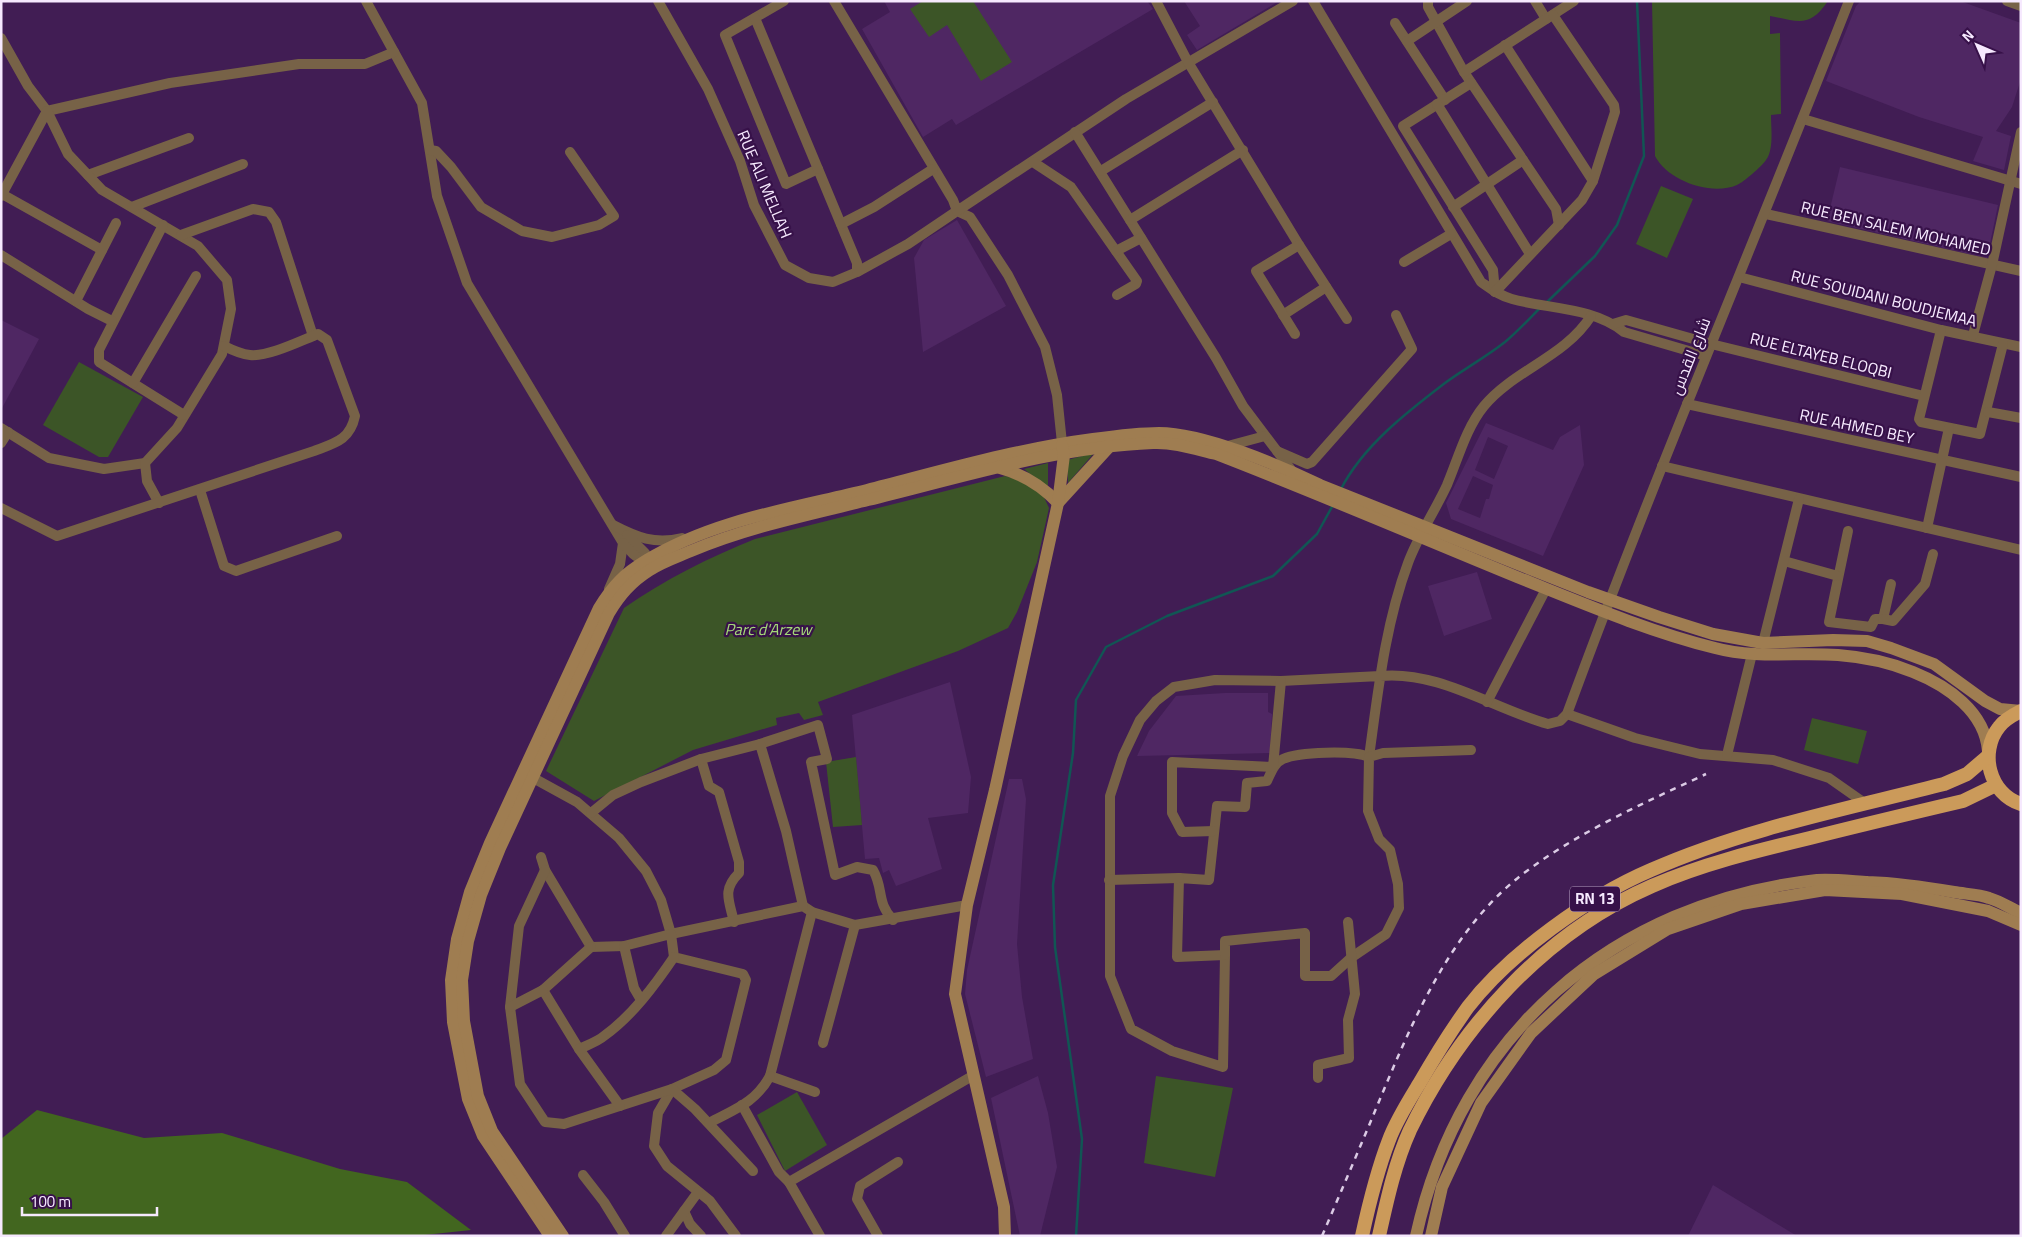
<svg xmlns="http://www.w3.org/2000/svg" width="2022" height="1237" viewBox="0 0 2022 1237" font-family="Georgia,Cairo,serif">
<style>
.built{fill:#4f2763;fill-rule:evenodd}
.green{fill:#3c5527}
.forest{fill:#42661f}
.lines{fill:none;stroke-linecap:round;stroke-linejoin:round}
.stream{stroke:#115654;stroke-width:2.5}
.minor{stroke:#776247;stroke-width:10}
.secondary{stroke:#9f7d51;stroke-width:12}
.trunk{stroke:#cb9a5a;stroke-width:14}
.rail{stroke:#dbcbe5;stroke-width:2.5;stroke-dasharray:6 6;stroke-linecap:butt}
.labels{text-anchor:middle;stroke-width:4.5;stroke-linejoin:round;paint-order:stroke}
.shield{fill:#371149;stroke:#bda8c8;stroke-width:1}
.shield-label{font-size:15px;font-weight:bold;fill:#f6e9fe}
.street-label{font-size:16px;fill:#f6e9fe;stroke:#371149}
.park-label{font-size:16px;font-style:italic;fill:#a3d878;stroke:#371149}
</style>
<rect width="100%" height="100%" fill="#411d54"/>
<g class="built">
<path d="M884 1H1147L1153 9 956 125 952 119 923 137 862 29 890 12Z"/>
<path d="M1184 1H1279L1197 50 1187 35 1200 26Z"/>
<path d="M1861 1H1960L2021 23V79L2012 107 1996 131 2011 136 2004 170 1973 161 1983 137 1919 117 1826 81 1856 6Z"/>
<path d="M1840 167 1998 205 1987 258 1827 221Z"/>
<path d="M957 220 1006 306 923 352 914 258 924 240Z"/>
<path d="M1 320 39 339 1 410Z"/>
<path d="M1486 423 1553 450 1560 437 1580 425 1584 465 1543 556 1451 519 1446 503ZM1488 437 1508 446 1494 479 1475 470ZM1473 476 1493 485 1489 499H1486L1480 518 1458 509Z"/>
<path d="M1477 572 1492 619 1444 636 1428 586Z"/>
<path d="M950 682 971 777 968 813 928 818 942 869 896 886 889 870 883 873 879 858 865 859 852 715Z"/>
<path d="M1225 693H1268V712L1272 714 1270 753 1137 756 1149 731 1176 696Z"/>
<path d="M1009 779H1022L1026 799 1017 944 1022 997 1033 1059 986 1077 965 994 967 970Z"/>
<path d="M1038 1076 1048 1113 1057 1167 1040 1236H1020L991 1098Z"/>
<path d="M1713 1185 1797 1236H1688Z"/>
</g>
<g class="green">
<path d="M923 1H973L1012 62 981 81 947 25 929 37 910 9Z"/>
<path d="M1652 1H1828C1809 29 1798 21 1770 16V34L1780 33 1781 114 1771 115C1771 129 1774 149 1766 160 1761 167 1744 182 1737 185 1711 196 1668 181 1655 156Z"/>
<path d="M1661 186 1693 199 1667 258 1636 244Z"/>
<path d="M79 362 143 397 108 457H99L43 425Z"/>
<path d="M1094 453 1068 483 1067 460Z"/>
<path d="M1048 463V488L1024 469Z"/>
<path d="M1005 476 1025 481 1043 495 1049 508 1037 562 1017 612 1008 628 958 651 818 702 823 715 804 720 799 713 776 718 777 725 693 750 594 801 546 771 624 608C664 580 710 557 755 539Z"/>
<path d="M1812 718 1867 731 1858 764 1804 750Z"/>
<path d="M856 757 862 825 833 827 826 762Z"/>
<path d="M1156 1076 1233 1088 1215 1177 1144 1163Z"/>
<path d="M797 1092 827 1145 785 1171 757 1115Z"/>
</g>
<path class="forest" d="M37 1110 144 1138 222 1133 340 1169 407 1182 471 1230 415 1236H1V1139Z"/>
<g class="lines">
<g class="stream">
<path d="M1547 302 1595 256 1617 225 1644 156 1637 1"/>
<path d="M1341 489C1363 446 1407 412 1445 383 1464 369 1486 357 1505 342 1518 331 1529 319 1541 307"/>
<path d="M1076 1236 1082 1139 1055 947 1053 885 1073 753 1076 700 1106 647 1167 616 1273 576 1317 534 1333 505"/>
</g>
<g class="minor">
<path d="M366 1 422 103 437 196 467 283 623 543 620 564 609 589"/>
<path d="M658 1 708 89 740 161 754 205 785 265 809 278 833 282 857 272 908 244 957 211 970 217 1008 275 1045 347 1057 395 1062 443"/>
<path d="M784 1 725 35 786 184 818 169 857 263V272"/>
<path d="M834 1 953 200 957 211 1126 99 1293 1"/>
<path d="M1156 1 1188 62 1299 245 1347 319"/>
<path d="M1313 1 1481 282C1491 289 1500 296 1512 299 1548 309 1593 307 1624 332L1706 356"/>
<path d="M1428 1V7L1464 72 1556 209 1559 225"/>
<path d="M1535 1 1546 19"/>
<path d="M2007 1 2021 6"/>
<path d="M755 18 818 169"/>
<path d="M1395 23 1445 100"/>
<path d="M1 38 28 86 47 111 170 83 299 64H365L394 52"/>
<path d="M1407 41 1467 1"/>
<path d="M1505 45 1593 181"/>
<path d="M1464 72 1574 1"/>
<path d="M1471 83 1403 126 1493 270 1495 292"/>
<path d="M1437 104 1530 254"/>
<path d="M1803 119 2021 184"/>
<path d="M1075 132 1216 358 1243 406 1292 471"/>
<path d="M430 150 436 151 451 167 481 207 522 231 552 237 599 225 614 216 570 152"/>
<path d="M1033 162 1071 187 1137 281 1136 284 1117 295"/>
<path d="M1101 171 1213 102"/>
<path d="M88 175 189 138"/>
<path d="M2 194 102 250"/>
<path d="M1 196 47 111 68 154 102 190 198 246 227 280 231 309 222 354 177 428 145 463 104 469 49 458 1 428"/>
<path d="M132 207 243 164"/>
<path d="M1453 207 1523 160"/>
<path d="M1766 214 2021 271"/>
<path d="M1130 220 1243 150"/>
<path d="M841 224 874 207 933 169"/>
<path d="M163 225 99 350V362L184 415"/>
<path d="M181 235 253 209 269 212 276 222 313 336"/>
<path d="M1116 251 1141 238"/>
<path d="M1 255 88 309 112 321"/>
<path d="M1404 262 1451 234"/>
<path d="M1739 277 1941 330 2021 347"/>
<path d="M1495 292 1582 200 1593 181 1615 112 1614 105 1553 15"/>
<path d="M76 301 116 223"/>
<path d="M1283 315 1326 287"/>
<path d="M1591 316C1565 357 1514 370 1484 406 1466 428 1458 459 1447 485 1435 511 1418 536 1408 563 1385 625 1378 692 1369 757 1352 750 1299 752 1283 759 1274 763 1271 773 1267 781L1247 783 1245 807 1217 806 1209 880 1179 878 1177 957 1225 955 1223 1067 1172 1051 1131 1029 1110 976V796L1123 756 1140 720 1156 701 1174 687 1215 680 1281 681 1380 676C1438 670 1494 709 1548 724L1560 721 1567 714C1655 474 1756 239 1849 1"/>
<path d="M1613 324 1626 320 1711 344 1924 396"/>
<path d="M1941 330 1919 419 1921 422 1980 434 2003 344"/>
<path d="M1295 334 1256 271 1299 245"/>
<path d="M1973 335 1992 265 2021 132"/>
<path d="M133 383 196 276"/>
<path d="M1687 404 2021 477"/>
<path d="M1988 412 2021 418"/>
<path d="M1 443 8 432"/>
<path d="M1224 447 1265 436"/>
<path d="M1277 451 1307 464 1312 462 1412 349 1396 315"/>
<path d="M145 463 147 481 159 503"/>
<path d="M1662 466 2021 550"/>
<path d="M200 490 224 566 236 571 337 536"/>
<path d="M1 508 57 536 314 451C335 443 350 440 355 416L327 340 318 334C300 341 268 357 250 355 240 354 232 350 224 346"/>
<path d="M613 525C636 537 655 545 682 538"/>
<path d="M1927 528 1949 428"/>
<path d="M1848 531 1829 622 1871 627 1875 619H1883L1891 584"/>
<path d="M627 535 645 553V561"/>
<path d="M623 543 633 554 648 565"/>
<path d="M1784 561 1838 576"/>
<path d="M1883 619 1893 621 1925 584 1933 554"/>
<path d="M1763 643 1799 499"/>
<path d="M1487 702 1546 589"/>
<path d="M1567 714 1635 738 1700 754 1773 760 1829 778 1866 804"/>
<path d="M760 744 818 725 827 759 811 762 835 875 857 867 873 870C884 889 876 902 893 920"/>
<path d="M1727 755 1752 654"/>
<path d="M701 759 709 786 719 792 739 862V873C722 890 729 900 734 922"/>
<path d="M526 774 577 802 619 838 646 871 661 900 671 934 803 906 812 912 855 925 967 905"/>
<path d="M591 813 613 795 641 782 701 759 760 744 786 831 803 906"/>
<path d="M1214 831 1182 832 1172 813V762L1273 767 1281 681"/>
<path d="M541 857 545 870 591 947 624 946 671 934 674 957 743 974 746 980 726 1060 714 1070 672 1089 658 1113 654 1146 667 1166 710 1201 736 1236"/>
<path d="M545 870 519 926 510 1007 520 1084 545 1122 564 1124 672 1089 695 1109 753 1171"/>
<path d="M1109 880 1179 878"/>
<path d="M812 912 770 1076 815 1092"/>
<path d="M624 946 634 988 641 1000"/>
<path d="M591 947 543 990 579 1049 620 1106"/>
<path d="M1225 955V941L1305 933V976H1331L1352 957 1386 934 1399 908 1398 884 1390 850 1379 839 1368 811 1369 757 1383 753 1471 750"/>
<path d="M510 1007 543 990"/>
<path d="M823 1043 855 925"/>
<path d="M579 1049C587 1045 597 1042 604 1036 632 1016 655 985 674 957"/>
<path d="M1318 1078V1065L1349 1058 1348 1020 1355 994 1348 922"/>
<path d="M742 1105 779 1172 789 1182"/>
<path d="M709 1123C735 1109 755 1103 770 1076"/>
<path d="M583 1175 604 1202 625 1236"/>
<path d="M684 1211 690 1224 701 1236"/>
<path d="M666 1236 698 1192"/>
<path d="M820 1236 789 1182 974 1075"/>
<path d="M878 1236 857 1199 860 1186 898 1162"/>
</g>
<g class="secondary">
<path d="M1000 468C1022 474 1042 486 1058 503L1110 446"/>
<path d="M550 1236 483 1136 468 1099 453 1022 451 980 457 939 470 892 490 843 599 608C613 585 624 574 647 560 713 520 794 508 867 490 942 471 1016 449 1093 439 1115 436 1137 433 1159 433 1203 433 1279 465 1320 485L1588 592 1659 617 1713 634 1763 643 1833 640 1867 641 1891 648 1934 664 1985 701 2000 709 2021 711"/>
<path d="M563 1236 492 1131 478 1096 464 1021 462 980 468 941 481 895 500 848 609 613C620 595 631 582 650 570 662 562 677 557 691 551 748 527 808 515 868 500 962 477 1056 447 1153 443 1174 442 1195 449 1216 454 1317 493 1417 536 1517 577 1582 603 1647 631 1715 648 1756 659 1797 652 1838 655 1864 657 1889 662 1913 672 1948 686 1985 712 1988 751"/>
<path d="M1005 1236 1004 1207 955 994 967 905 995 790 1058 503 1064 455 1062 445"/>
<path d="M1416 1236C1460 1035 1613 902 1817 880 1833 879 1851 881 1868 882 1897 883 1925 887 1954 892 1965 894 1978 894 1989 898 2000 901 2010 908 2021 913"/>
<path d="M1431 1236 1442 1187 1481 1103 1531 1033 1593 975 1668 929 1741 904 1825 890 1902 894 1988 911 2021 925"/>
</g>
<g class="trunk">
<path d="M2021 711C2013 715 2004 720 1999 727 1979 752 1989 794 2021 804"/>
<path d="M1362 1236C1369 1204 1377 1171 1389 1140 1396 1121 1408 1102 1419 1084 1434 1058 1450 1032 1468 1007 1510 953 1588 897 1651 870 1744 829 1846 809 1944 784L1967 774 1988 756"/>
<path d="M1379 1236C1387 1200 1395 1163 1410 1130 1460 1027 1544 933 1652 886 1702 864 1756 851 1810 838 1861 825 1912 813 1963 801L1996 785"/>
</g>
<path class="rail" d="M1322 1236C1340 1194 1358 1152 1375 1111 1411 1025 1448 931 1524 873 1580 831 1644 803 1706 774"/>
</g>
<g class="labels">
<rect class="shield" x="1570" y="886.5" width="50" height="25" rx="4"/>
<g class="shield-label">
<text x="1595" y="904">RN 13</text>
</g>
<g class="street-label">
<text transform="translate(765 184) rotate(67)" y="6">RUE ALI MELLAH</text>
<text transform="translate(1896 228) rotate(13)" y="6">RUE BEN SALEM MOHAMED</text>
<text transform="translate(1884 298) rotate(14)" y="6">RUE SOUIDANI BOUDJEMAA</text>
<text transform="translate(1821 355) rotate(14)" y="6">RUE ELTAYEB ELOQBI</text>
<text transform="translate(1690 356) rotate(-68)" y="6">شارع القدس</text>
<text transform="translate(1857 426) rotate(12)" y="6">RUE AHMED BEY</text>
</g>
<g class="park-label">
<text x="768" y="635">Parc d'Arzew</text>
</g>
</g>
<rect width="2022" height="1237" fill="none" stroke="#f6e9fe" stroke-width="5"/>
<g transform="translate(1977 45) rotate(315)" stroke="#371149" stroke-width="4" paint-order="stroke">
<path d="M0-4L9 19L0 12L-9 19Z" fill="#f6e9fe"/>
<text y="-8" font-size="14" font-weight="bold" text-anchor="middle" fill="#f6e9fe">N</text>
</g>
<path d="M22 1207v8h135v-8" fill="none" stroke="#f6e9fe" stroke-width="2.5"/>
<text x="30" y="1207" font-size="15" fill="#f6e9fe" stroke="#371149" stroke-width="4" paint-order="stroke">100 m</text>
</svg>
